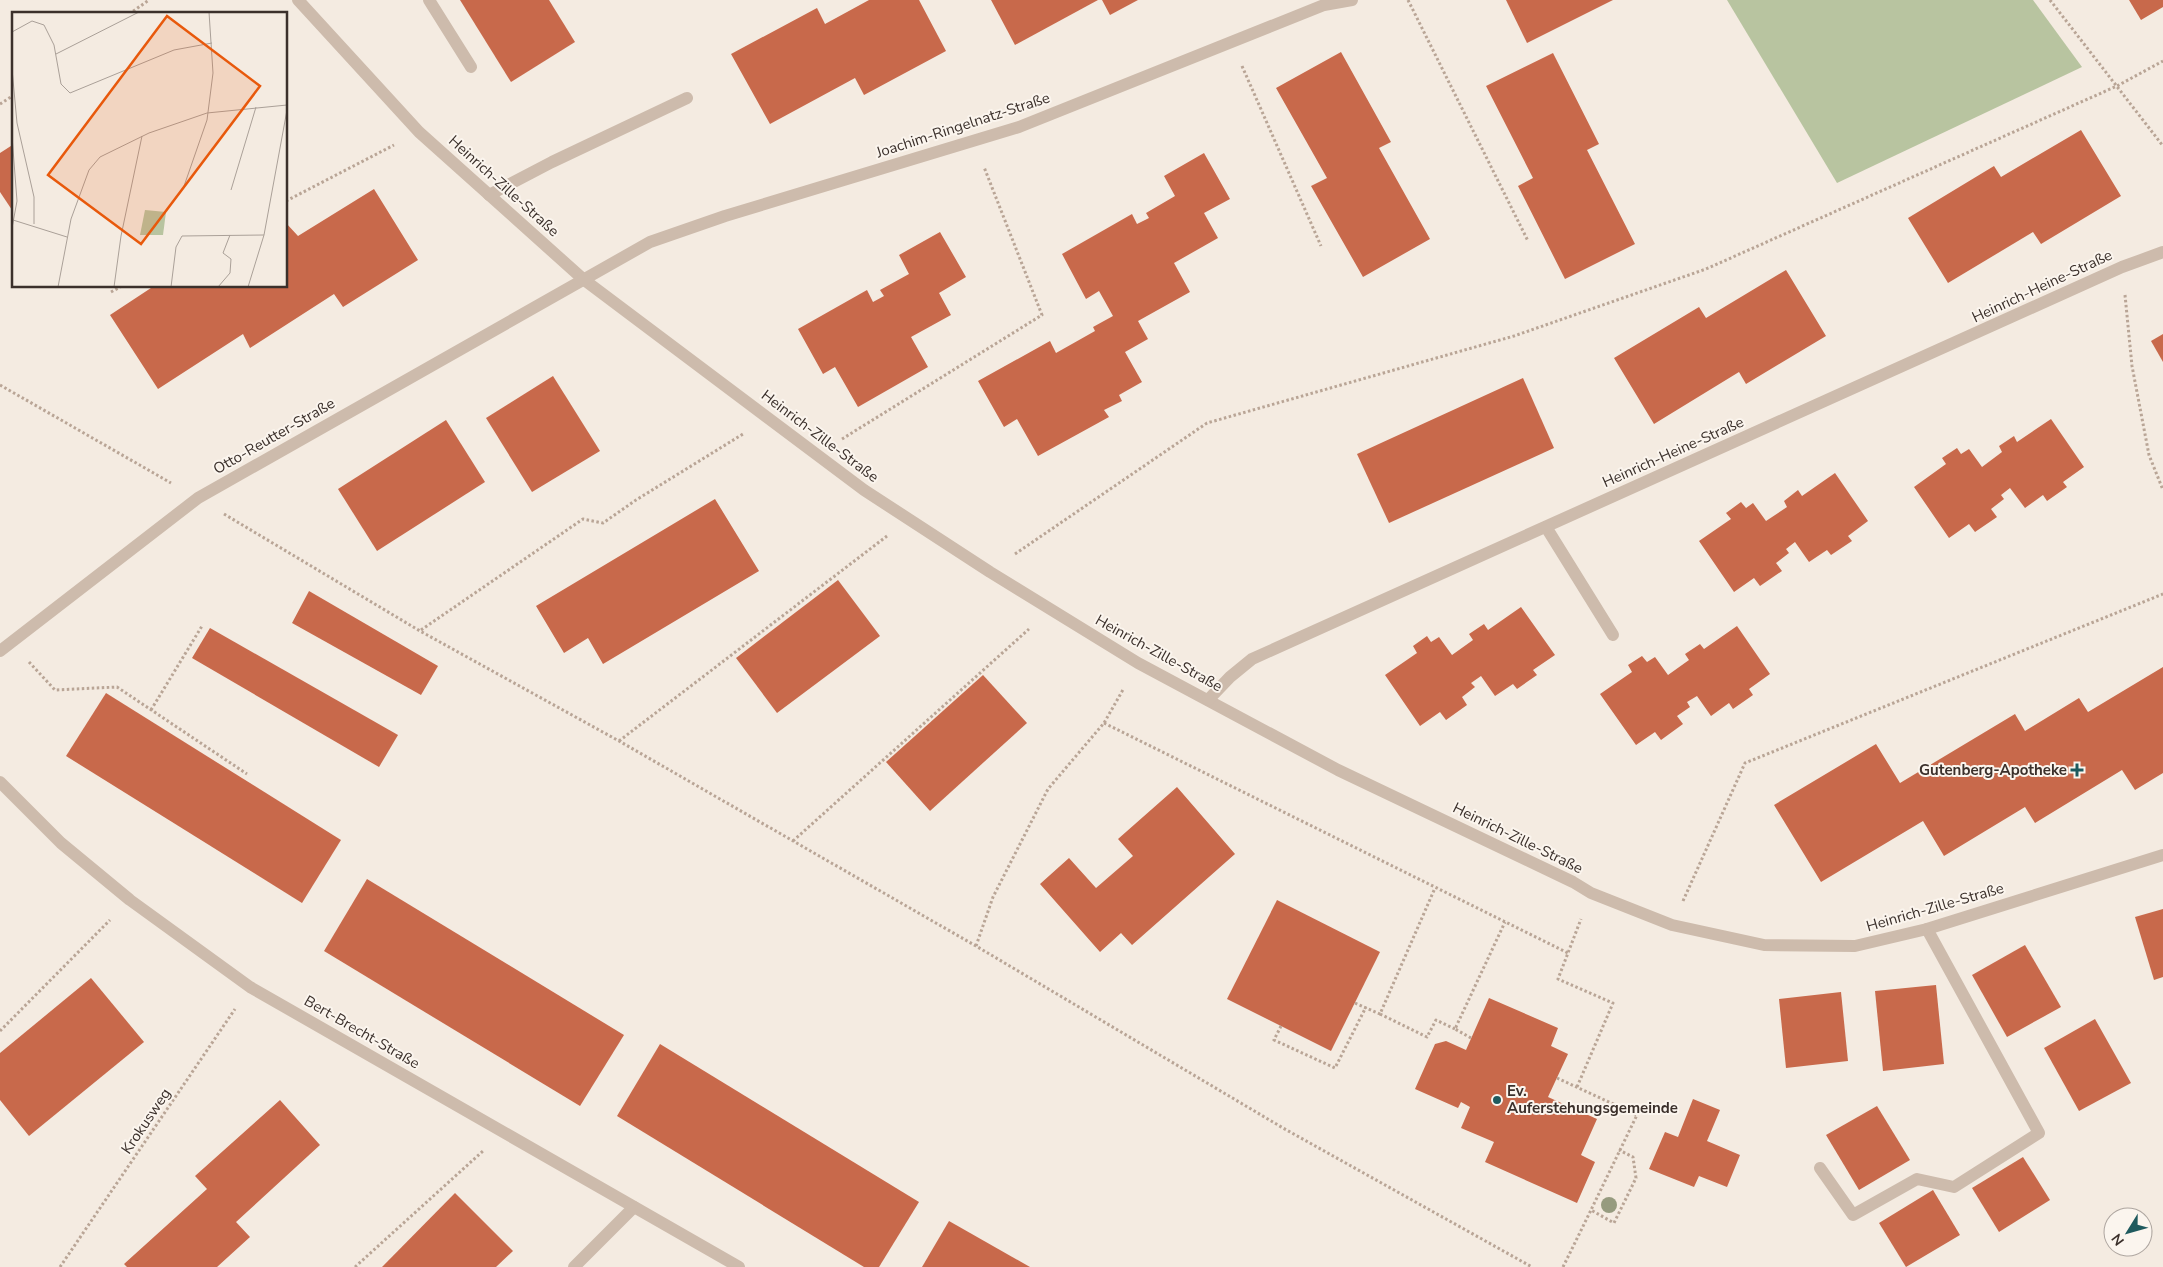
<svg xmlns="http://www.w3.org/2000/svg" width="2163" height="1267" viewBox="0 0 2163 1267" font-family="'Nunito Sans',sans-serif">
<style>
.green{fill:#b8c4a0}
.building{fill:#c8694b}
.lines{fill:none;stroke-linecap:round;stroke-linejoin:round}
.path{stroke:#b9a596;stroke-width:3;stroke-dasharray:2.5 2.5;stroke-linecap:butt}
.service{stroke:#cdbbac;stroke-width:12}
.minor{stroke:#cdbbac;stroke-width:12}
.tree{fill:#969b7f}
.poi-dot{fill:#1f5a5e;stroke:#fbf5ee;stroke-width:2}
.labels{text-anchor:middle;stroke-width:4;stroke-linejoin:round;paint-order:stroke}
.street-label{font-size:15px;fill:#3b302b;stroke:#fbf5ee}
.poi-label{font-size:15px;font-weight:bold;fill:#3b302b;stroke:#fbf5ee;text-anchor:end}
.inset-road{fill:none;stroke:#aaa098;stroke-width:1}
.view{fill:#e8590c;fill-opacity:0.15;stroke:#e8590c;stroke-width:2.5}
.inset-edge{fill:none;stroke:#3b302b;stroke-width:2.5}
</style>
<rect width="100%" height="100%" fill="#f4ebe1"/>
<path class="green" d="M1727 0H2033L2082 67 1837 183Z"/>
<g class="building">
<path d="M460 0H549L575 42 511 82Z"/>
<path d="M869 0H919L946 51 864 95 855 78 770 124 731 54 817 8 825 24Z"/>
<path d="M991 0H1098L1015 45Z"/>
<path d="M1102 0H1138L1110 15Z"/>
<path d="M1506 0H1613L1527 43Z"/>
<path d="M2129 0H2163V7L2141 20Z"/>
<path d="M1341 52 1391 142 1379 148 1430 239 1363 277 1311 186 1327 178 1276 88Z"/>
<path d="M1553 53 1599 144 1587 150 1635 244 1565 279 1518 186 1533 178 1486 86Z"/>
<path d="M2081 130 2121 196 2041 244 2033 232 1948 283 1908 218 1994 166 2001 177Z"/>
<path d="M14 144V213L0 192V153Z"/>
<path d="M1204 153 1230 199 1204 213 1218 238 1174 263 1190 292 1138 321 1148 339 1125 352 1142 382 1119 395 1122 401 1104 410 1109 417 1038 456 1017 419 1004 427 978 381 1050 341 1056 353 1095 331 1093 327 1113 316 1099 291 1086 299 1062 254 1132 214 1137 224 1149 218 1146 213 1175 196 1164 176Z"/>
<path d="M374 189 418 260 343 307 334 294 250 348 243 334 158 389 110 315 154 286H286V223L298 236Z"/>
<path d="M940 232 966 277 939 293 951 315 911 337 928 367 858 407 835 367 823 374 798 329 867 290 873 302 884 296 880 290 909 274 899 255Z"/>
<path d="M1786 270 1826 336 1746 384 1739 372 1654 424 1614 358 1699 307 1706 318Z"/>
<path d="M2163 334V362L2151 341Z"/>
<path d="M553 376 600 451 532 492 486 418Z"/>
<path d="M1523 378 1554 448 1389 523 1357 454Z"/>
<path d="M2051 419 2084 467 2063 482 2067 487 2047 501 2043 495 2025 508 2010 488 2001 495 2004 499 1991 509 1997 517 1975 532 1969 524 1949 538 1914 487 1946 464 1942 458 1957 448 1961 454 1969 449 1982 467 2002 452 1999 446 2014 436 2017 442Z"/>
<path d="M446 420 485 482 377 551 338 489Z"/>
<path d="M1835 473 1868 521 1848 536 1852 541 1831 555 1827 550 1809 562 1795 542 1786 549 1789 553 1776 563 1782 571 1760 586 1754 578 1734 592 1699 541 1731 519 1726 513 1741 502 1746 508 1753 503 1766 521 1787 507 1784 501 1798 490 1802 496Z"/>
<path d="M715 499 759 571 603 664 588 638 564 653 536 606Z"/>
<path d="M838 580 880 636 777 713 736 658Z"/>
<path d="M309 591 438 666 421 695 292 623Z"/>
<path d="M1521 607 1555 655 1533 670 1537 675 1517 689 1513 684 1495 696 1481 676 1471 683 1475 687 1462 697 1467 705 1446 720 1440 712 1420 726 1385 675 1417 653 1413 646 1427 636 1431 642 1439 637 1452 655 1473 640 1469 634 1484 624 1488 630Z"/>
<path d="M1737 626 1770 674 1749 689 1753 695 1733 709 1729 703 1711 716 1697 696 1687 702 1690 707 1677 716 1683 724 1661 740 1655 732 1636 745 1600 694 1632 672 1628 665 1642 656 1647 662 1655 657 1668 675 1689 660 1685 654 1700 644 1704 649Z"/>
<path d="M210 628 398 735 379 767 192 658Z"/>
<path d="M2163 667V773L2135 790 2122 770 2035 823 2025 807 1944 856 1923 821 1821 882 1774 805 1876 744 1900 783 2015 714 2025 731 2079 698 2088 712Z"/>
<path d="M983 675 1027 723 930 811 886 762Z"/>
<path d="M106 693 341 840 302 903 66 756Z"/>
<path d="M1177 787 1235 854 1132 945 1121 933 1100 952 1040 884 1069 858 1096 888 1133 856 1118 839Z"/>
<path d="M367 879 624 1035 580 1106 324 951Z"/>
<path d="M1277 900 1380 952 1331 1051 1227 999Z"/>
<path d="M2163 909V977L2154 980 2135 917Z"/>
<path d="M2025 945 2061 1007 2007 1037 1972 975Z"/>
<path d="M91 978 144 1042 29 1136 0 1100V1053Z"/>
<path d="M1936 985 1944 1064 1883 1071 1875 991Z"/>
<path d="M1841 992 1848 1061 1786 1068 1779 999Z"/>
<path d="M1489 998 1558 1028 1551 1046 1568 1054 1548 1097 1597 1119 1581 1155 1595 1162 1577 1203 1485 1162 1494 1142 1461 1128 1470 1107 1461 1102 1458 1108 1415 1089 1435 1044 1446 1041 1466 1050Z"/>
<path d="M2095 1019 2131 1083 2079 1111 2044 1048Z"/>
<path d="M660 1044 919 1202 879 1267H864L617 1116Z"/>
<path d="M1693 1099 1720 1110 1707 1141 1740 1155 1727 1187 1699 1176 1694 1187 1649 1169 1665 1132 1678 1137Z"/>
<path d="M280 1100 320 1145 236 1222 250 1237 217 1267H127L124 1264 207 1189 195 1176Z"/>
<path d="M1877 1106 1910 1160 1859 1190 1826 1135Z"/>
<path d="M2023 1157 2050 1200 1999 1232 1972 1188Z"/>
<path d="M1933 1190 1960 1235 1906 1267 1879 1223Z"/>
<path d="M455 1193 513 1251 496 1267H382Z"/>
<path d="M949 1221 1030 1267H922Z"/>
</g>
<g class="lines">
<g class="path">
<path d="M1408 0 1528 241"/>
<path d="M2050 0 2163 146"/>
<path d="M129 14 149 0"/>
<path d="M1242 66 1321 246"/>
<path d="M0 104 14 95"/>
<path d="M286 201 394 145"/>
<path d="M111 292 122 286"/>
<path d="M2125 295 2132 366 2149 455 2163 490"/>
<path d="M0 385 171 483"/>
<path d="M842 439 1042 315 984 167"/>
<path d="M224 514 420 631 619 741 976 946 1283 1128 1532 1267"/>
<path d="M1015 554 1207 423 1514 336 1706 269 2117 86 2163 61"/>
<path d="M421 630 583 519 603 523 636 500 743 434"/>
<path d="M29 662 55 690 117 687 247 774"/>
<path d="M151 710 202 626"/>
<path d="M1104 723 1568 953"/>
<path d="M619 741 887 536"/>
<path d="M793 841 1029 629"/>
<path d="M1683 901 1745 763 2163 594"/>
<path d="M976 946 993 897 1048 789 1104 723 1124 688"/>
<path d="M1355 1003 1380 1014 1435 888"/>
<path d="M1380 1014 1427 1037 1436 1020 1455 1029"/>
<path d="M1281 1026 1274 1040 1335 1068 1366 1007"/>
<path d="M0 1031 110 920"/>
<path d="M1471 1038 1455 1029 1505 922"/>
<path d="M1557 1078 1637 1115 1591 1210"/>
<path d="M1577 1087 1613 1003 1558 979 1581 919"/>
<path d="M60 1267 235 1009"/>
<path d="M355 1267 483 1151"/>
<path d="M1563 1267 1591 1210 1614 1223 1636 1178 1633 1157 1619 1150"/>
</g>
<g class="service">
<path d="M429 0 471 67"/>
<path d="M489 195 552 162 687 98"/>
<path d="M1546 527 1613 635"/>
<path d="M1820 1168 1853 1215 1917 1179 1954 1187 2039 1133 1927 929"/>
<path d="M574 1267 634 1207"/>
</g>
<g class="minor">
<path d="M298 0 419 132 583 279 864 490 990 572 1138 663 1338 770 1573 882 1591 893 1672 925 1764 945 1855 946 1927 929 2163 855"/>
<path d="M0 651 198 498 650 242 725 216 1019 127 1324 5 1352 0"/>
<path d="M1208 700 1230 677 1252 659 2122 267 2163 252"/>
<path d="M0 782 61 843 130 900 250 987 739 1267"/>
</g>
</g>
<circle class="tree" cx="1609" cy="1205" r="8"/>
<g class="poi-dot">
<path d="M2074.5 762.5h5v5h5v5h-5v5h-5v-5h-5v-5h5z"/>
<circle cx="1497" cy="1100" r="5"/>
</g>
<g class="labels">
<g class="street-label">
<text transform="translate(963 125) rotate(-18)" y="5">Joachim-Ringelnatz-Straße</text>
<text transform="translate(504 186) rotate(42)" y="5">Heinrich-Zille-Straße</text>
<text transform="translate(2042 286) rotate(-25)" y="5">Heinrich-Heine-Straße</text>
<text transform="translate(274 436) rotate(-30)" y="5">Otto-Reutter-Straße</text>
<text transform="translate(820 436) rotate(37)" y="5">Heinrich-Zille-Straße</text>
<text transform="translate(1673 452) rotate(-24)" y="5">Heinrich-Heine-Straße</text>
<text transform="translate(1159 653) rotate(29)" y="5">Heinrich-Zille-Straße</text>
<text transform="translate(1518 838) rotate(26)" y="5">Heinrich-Zille-Straße</text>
<text transform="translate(1935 907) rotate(-16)" y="5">Heinrich-Zille-Straße</text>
<text transform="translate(362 1032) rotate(30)" y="5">Bert-Brecht-Straße</text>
<text transform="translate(146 1121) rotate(-56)" y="5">Krokusweg</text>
</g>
<g class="poi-label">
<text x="2067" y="775">Gutenberg-Apotheke</text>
<text x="1507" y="1096" text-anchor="start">Ev.<tspan x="1507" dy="17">Auferstehungsgemeinde</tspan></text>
</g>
</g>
<g transform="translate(12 12)">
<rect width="275" height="275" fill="#f4ebe1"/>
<path d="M133 198 154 200 151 223H128Z" fill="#b8c4a0"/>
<path class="inset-road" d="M0 20 20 9 32 13 42 33 49 72 58 81 162 38 200 31M44 42 127 0M0 57 5 111 22 185V212M0 124 5 189 0 216M171 177 195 108 201 61 197 0M219 178 244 95M1 208 55 225M46 275 59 207 77 158 88 145 137 121 195 101 275 93M102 275 109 224 130 124M159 275 164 235 170 224 252 223M206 275 218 261 219 247 211 241 218 223M236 275 252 223 275 98"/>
<path class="view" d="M155 4 248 74 129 232 36 163Z"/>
<rect width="275" height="275" class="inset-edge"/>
</g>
<g transform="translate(2128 1232) rotate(233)"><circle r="24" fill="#fbf5ee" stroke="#aea6a0"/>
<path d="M0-4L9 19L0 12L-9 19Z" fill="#1f5a5e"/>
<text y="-8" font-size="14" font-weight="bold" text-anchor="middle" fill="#3b302b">N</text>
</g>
</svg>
